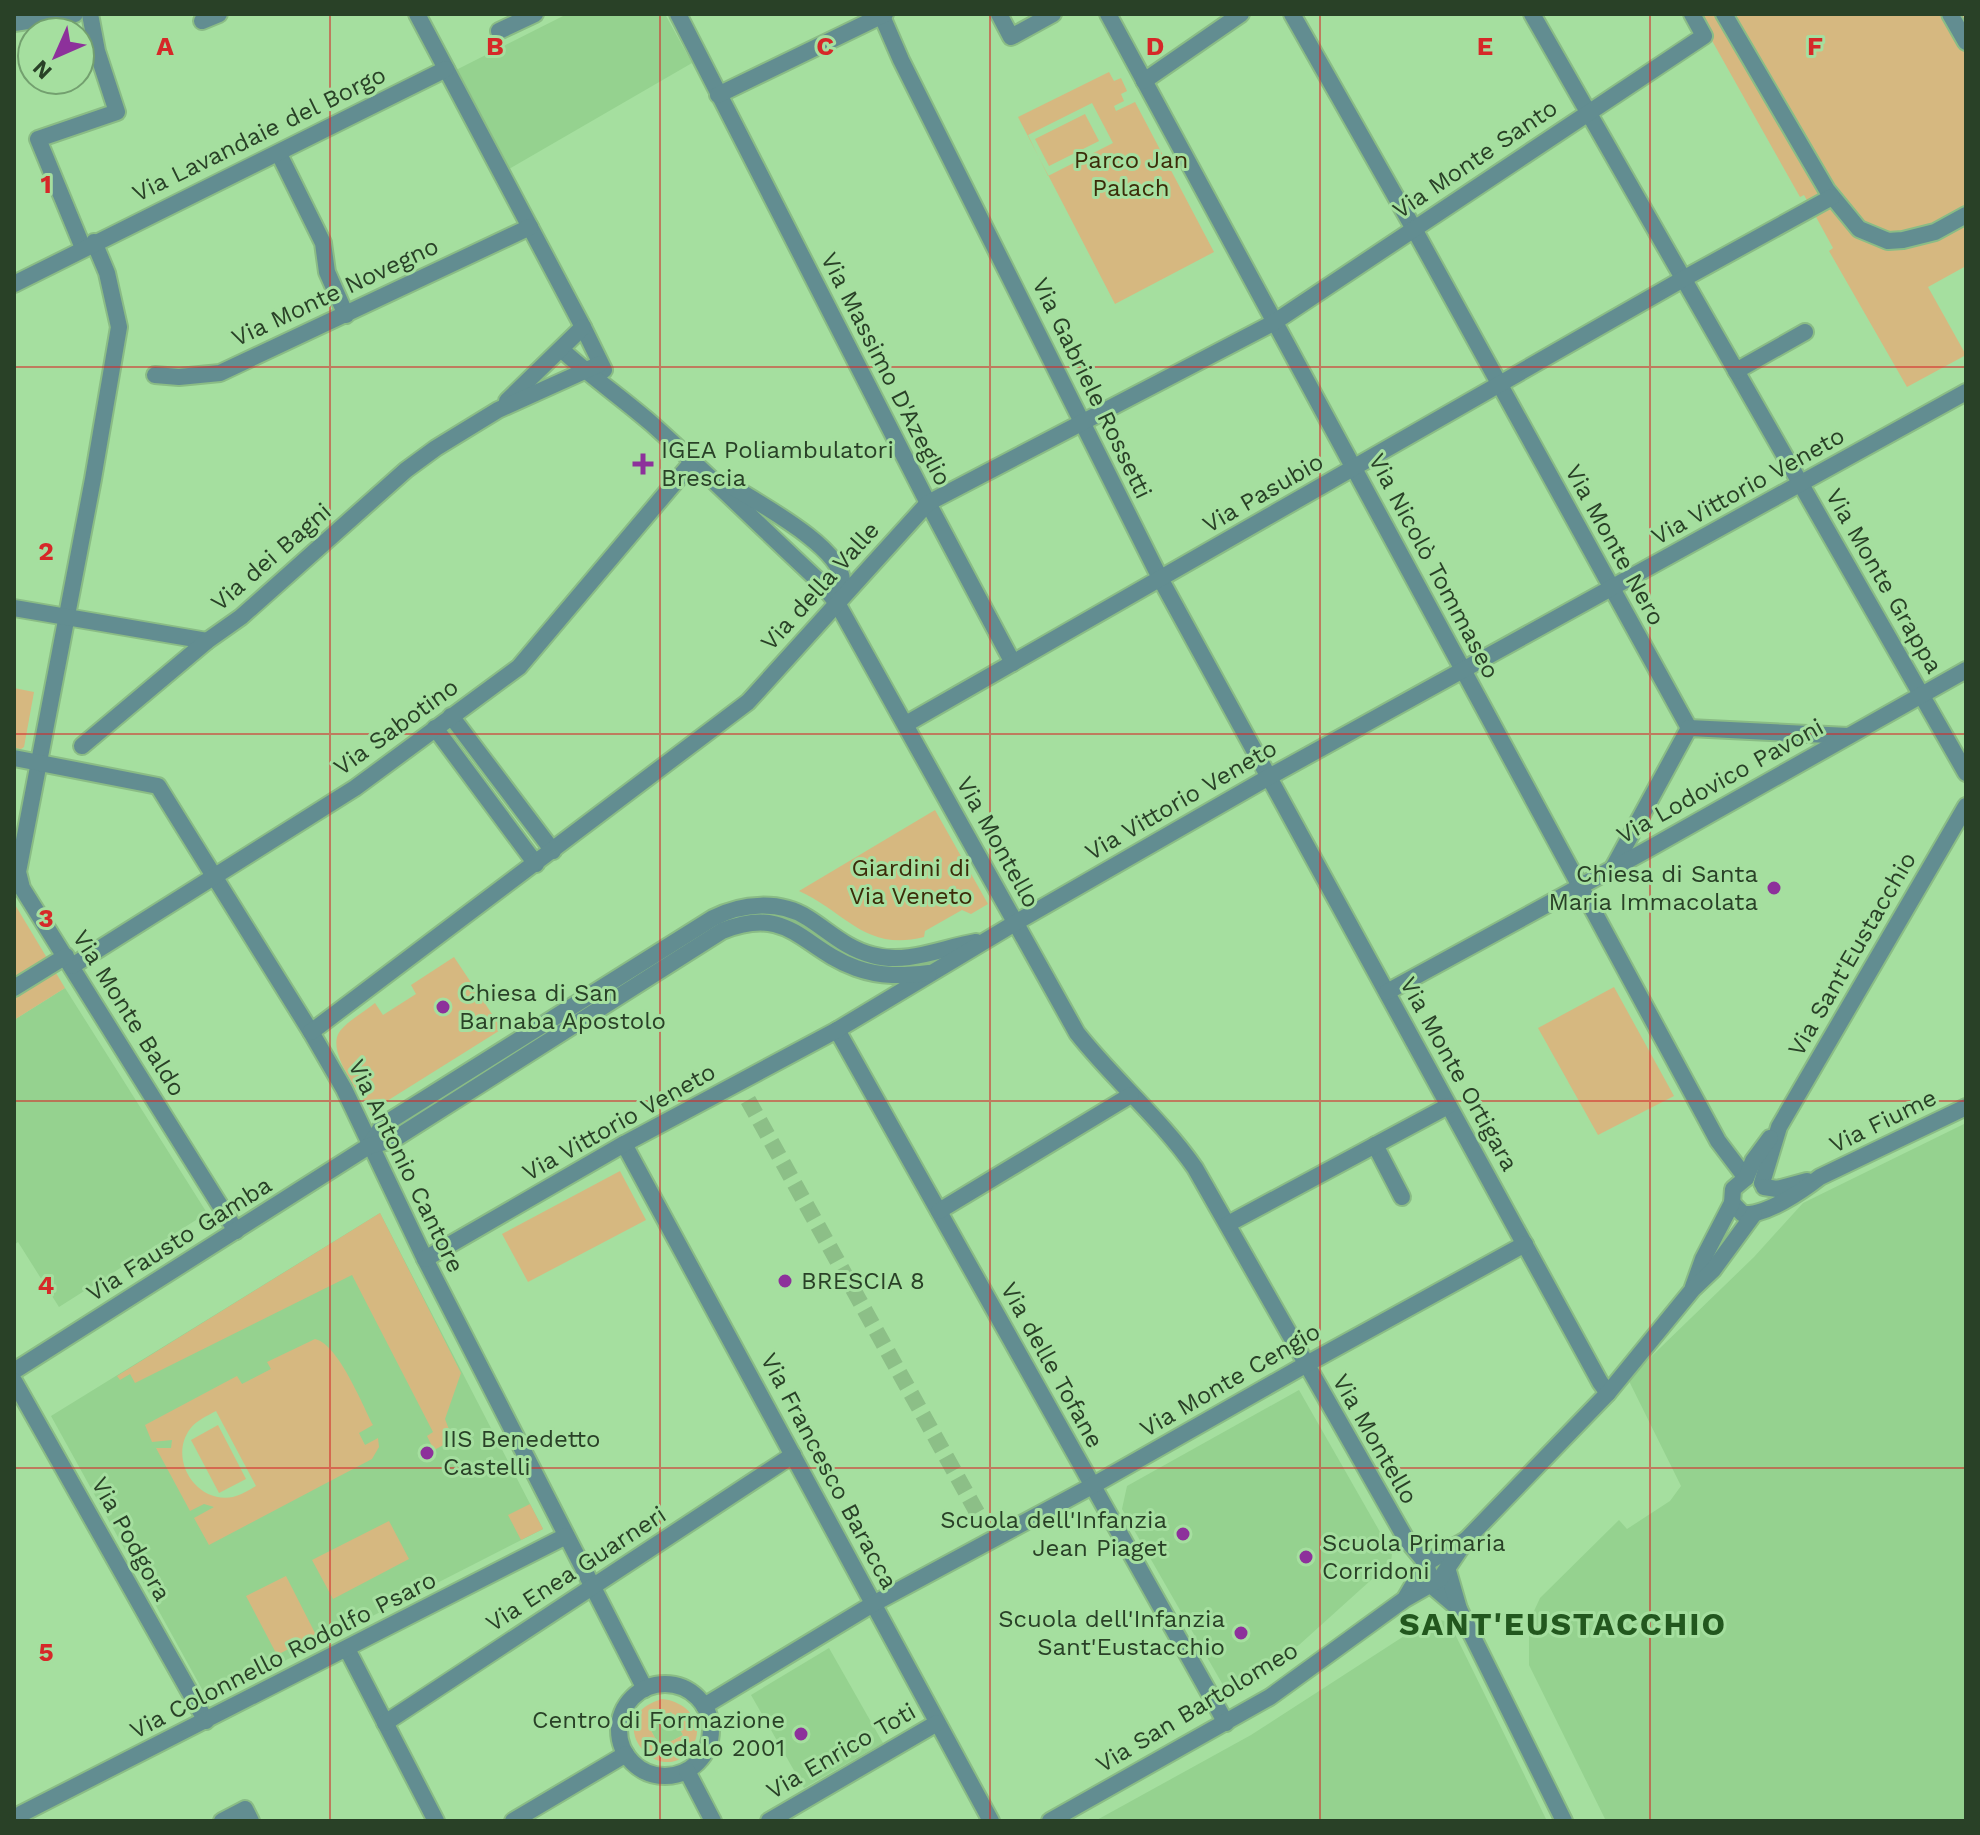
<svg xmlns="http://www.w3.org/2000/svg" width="1980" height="1835" viewBox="0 0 1980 1835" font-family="'Work Sans',sans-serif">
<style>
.built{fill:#95d28f;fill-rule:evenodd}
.green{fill:#d6b880;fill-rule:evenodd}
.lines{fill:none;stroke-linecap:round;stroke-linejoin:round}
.minor-tunnel{stroke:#8cbf87;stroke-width:16;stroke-dasharray:16 8;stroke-linecap:butt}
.minor-casing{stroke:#8abc85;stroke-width:20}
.minor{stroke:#628d91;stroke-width:16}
.grid{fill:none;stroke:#d62828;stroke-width:2;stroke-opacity:0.55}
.poi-dot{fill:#8d319b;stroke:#a5df9f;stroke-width:3}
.labels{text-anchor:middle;stroke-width:6;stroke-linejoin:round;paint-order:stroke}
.street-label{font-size:24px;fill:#294127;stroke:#a5df9f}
.park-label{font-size:24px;fill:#3b2b09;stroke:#a5df9f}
.poi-label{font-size:24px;fill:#294127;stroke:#a5df9f;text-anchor:start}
.district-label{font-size:32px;font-weight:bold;letter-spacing:2px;fill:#22571e;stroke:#a5df9f}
.grid-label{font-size:26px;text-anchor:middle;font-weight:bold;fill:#d62828;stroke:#a5df9f;stroke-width:6;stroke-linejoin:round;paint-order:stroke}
</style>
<rect width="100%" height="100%" fill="#a5df9f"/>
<g class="built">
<path d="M567 14H665L692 63 509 169 456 70Z"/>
<path d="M65 988 207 1213 59 1307 18 1242 14 1245V1020Z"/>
<path d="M1966 1123V1821H1606L1529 1665V1622L1540 1598 1619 1520 1627 1529 1670 1501 1681 1486 1628 1379 1754 1257 1803 1203Z"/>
<path d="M380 1213 543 1529 208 1700 51 1416ZM274 1368 365 1445 215 1507 198 1501 171 1457 173 1439 154 1431Z"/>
<path d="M1299 1390 1392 1553 1391 1562 1299 1645 1227 1692 1122 1509 1127 1486Z"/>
<path d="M1432 1618 1449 1622 1547 1821H1095L1251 1735Z"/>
<path d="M829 1648 883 1743 804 1788 751 1695Z"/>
<path d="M671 1712 683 1735 660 1747 648 1725Z"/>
</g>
<g class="green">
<path d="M1697 14H1966V266L1928 287 1966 355 1907 387 1829 251 1833 248 1804 195 1800 197Z"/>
<path d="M1109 72 1114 81 1121 78 1127 91 1121 94 1124 101 1114 106 1116 111 1135 102 1214 252 1115 304 1018 117ZM1092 103 1113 143 1048 176 1028 135Z"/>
<path d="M1085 114 1099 141 1049 166 1035 139Z"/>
<path d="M14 688 34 692 24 747 21 749 14 748Z"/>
<path d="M935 810 988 904 971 914 962 910 925 931 924 937C865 952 846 912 799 891Z"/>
<path d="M14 903 65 988 14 1020Z"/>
<path d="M454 957 502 1029 371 1111C360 1093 325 1051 340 1031 349 1020 364 1012 375 1003L383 1015 416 994 411 985Z"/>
<path d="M1614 987 1674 1096 1598 1135 1538 1028Z"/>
<path d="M620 1171 646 1220 528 1282 502 1234Z"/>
<path d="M380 1213 461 1373 445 1419 453 1440 434 1450 427 1436 433 1432 352 1275 135 1383 130 1374 120 1380 117 1376Z"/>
<path d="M315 1339C338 1344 362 1404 373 1425L359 1433 365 1445 378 1438 379 1447 372 1459 209 1545 194 1518 214 1507 204 1504 190 1511 156 1448H171L172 1440 152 1442 145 1425 237 1376 242 1384 271 1369 267 1362ZM216 1411 256 1486C249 1490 241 1495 233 1497 196 1504 168 1459 190 1429 197 1420 207 1416 216 1411Z"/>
<path d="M218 1425 246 1479 219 1493 191 1440Z"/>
<path d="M530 1504 543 1529 521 1540 508 1515Z"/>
<path d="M389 1521 409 1559 333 1599 312 1560Z"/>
<path d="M286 1576 316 1635 277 1655 246 1596Z"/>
<path d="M662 1699C686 1701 707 1723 692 1747 662 1794 596 1718 662 1699ZM671 1712 683 1735 660 1747 648 1725Z"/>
</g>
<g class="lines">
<path class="minor-tunnel" d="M748 1100 984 1525"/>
<g class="minor-casing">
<g id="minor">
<path d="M417 14 583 327 604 370"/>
<path d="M678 14 928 503 1013 663"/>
<path d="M881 14 901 60 1161 580 1600 1382 1608 1393"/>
<path d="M999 14 1011 37 1053 14"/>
<path d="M1108 14 1718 1141 1746 1178"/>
<path d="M1292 14 1414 229 1689 728"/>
<path d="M1532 14 1966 773"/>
<path d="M1724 14 1827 190 1859 229 1888 241 1903 240 1935 232 1966 215"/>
<path d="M1950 14 1966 42"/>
<path d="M202 21 219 14"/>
<path d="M14 23 75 14"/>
<path d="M499 31 535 14"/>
<path d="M1144 81 1241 14"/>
<path d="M718 95 885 14"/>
<path d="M281 158 323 243 327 272 346 315"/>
<path d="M94 242 107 273 119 327 93 479 18 872 22 888 236 1231"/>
<path d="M83 248 38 139 117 112 97 51 90 14"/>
<path d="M14 284 446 69"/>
<path d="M561 349C590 376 622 398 652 424 709 475 763 529 819 581L837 603 1077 1033C1114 1080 1161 1119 1195 1168L1406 1539 1426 1563 1432 1586 1459 1609"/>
<path d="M1736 371 1805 332"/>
<path d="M155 375 179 377 220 373 530 227"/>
<path d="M507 401 583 327"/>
<path d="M725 482C752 500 842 546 842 581 842 587 839 594 838 600"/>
<path d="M14 608 207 641"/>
<path d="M451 716 553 851"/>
<path d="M906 724 1683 279 1832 197"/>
<path d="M435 728 536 864"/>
<path d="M82 746 207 641 241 617 406 470 436 448 498 410 600 364"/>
<path d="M14 758 158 786 311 1032 344 1089 425 1259 645 1689"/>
<path d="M1614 866 1689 728 1848 736"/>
<path d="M72 966 355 788 519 667 693 461"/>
<path d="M14 988 66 956"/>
<path d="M1387 992 1645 851 1966 670"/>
<path d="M837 1030 1226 1723"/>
<path d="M311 1032 748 702 928 503 1273 323 1704 36 1692 14"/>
<path d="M624 1144 991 1821"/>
<path d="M1375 1145 1402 1197"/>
<path d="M369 1146 383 1125 713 918C742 903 780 900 808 918 830 932 847 949 872 955 907 965 941 948 976 942"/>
<path d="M1762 1183 1779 1127 1966 806"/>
<path d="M1764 1187 1777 1189 1807 1181"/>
<path d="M1732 1203 1743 1214C1766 1216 1802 1191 1820 1177L1966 1107"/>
<path d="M939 1211 1131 1095"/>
<path d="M1228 1224 1448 1106"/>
<path d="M425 1259 624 1144 837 1030 1015 923 1269 777 1966 392"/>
<path d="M1693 1287 1703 1259 1732 1203 1733 1189 1746 1178 1753 1161 1770 1138"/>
<path d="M14 1371 369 1146 393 1140 722 931C790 904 801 948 856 968 881 977 903 976 929 973"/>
<path d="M14 1381 206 1721"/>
<path d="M1448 1571 1459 1609 1564 1821"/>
<path d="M1406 1597 1426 1563 1466 1540"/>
<path d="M347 1649 436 1821"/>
<circle cx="665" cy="1730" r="46"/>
<path d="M704 1706 873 1604 1092 1486 1305 1365 1525 1244"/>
<path d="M385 1723 793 1455"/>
<path d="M687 1771 713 1821"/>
<path d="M21 1814 566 1536"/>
<path d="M222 1821 245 1809 251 1821"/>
<path d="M513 1821 626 1754"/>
<path d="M769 1821 937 1723"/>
<path d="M1050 1821 1270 1697 1405 1599 1440 1579 1467 1539 1608 1393 1693 1289 1713 1270 1754 1214"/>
</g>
</g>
<use href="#minor" class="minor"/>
</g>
<path class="grid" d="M330 14V1821M660 14V1821M990 14V1821M1320 14V1821M1650 14V1821M14 367H1966M14 734H1966M14 1101H1966M14 1468H1966"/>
<g class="poi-dot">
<path d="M639 452h8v8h8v8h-8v8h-8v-8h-8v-8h8z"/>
<circle cx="1774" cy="888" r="8"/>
<circle cx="443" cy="1007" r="8"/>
<circle cx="785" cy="1281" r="8"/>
<circle cx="427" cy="1453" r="8"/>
<circle cx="1183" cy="1534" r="8"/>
<circle cx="1306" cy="1557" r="8"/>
<circle cx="1241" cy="1633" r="8"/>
<circle cx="801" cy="1734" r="8"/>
</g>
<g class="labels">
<g class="street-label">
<text transform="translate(259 134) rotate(-26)" y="8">Via Lavandaie del Borgo</text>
<text transform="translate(1475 159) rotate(-34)" y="8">Via Monte Santo</text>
<text transform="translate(335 292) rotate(-25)" y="8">Via Monte Novegno</text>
<text transform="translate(886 369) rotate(63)" y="8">Via Massimo D'Azeglio</text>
<text transform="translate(1092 388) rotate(64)" y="8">Via Gabriele Rossetti</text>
<text transform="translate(1748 486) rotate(-29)" y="8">Via Vittorio Veneto</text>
<text transform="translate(1263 493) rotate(-30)" y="8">Via Pasubio</text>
<text transform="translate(1615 545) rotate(61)" y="8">Via Monte Nero</text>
<text transform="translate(271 557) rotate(-41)" y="8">Via dei Bagni</text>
<text transform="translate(1434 566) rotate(62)" y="8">Via Nicolò Tommaseo</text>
<text transform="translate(1884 581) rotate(60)" y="8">Via Monte Grappa</text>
<text transform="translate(820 586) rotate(-48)" y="8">Via della Valle</text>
<text transform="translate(396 727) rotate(-36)" y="8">Via Sabotino</text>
<text transform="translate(1720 781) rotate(-29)" y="8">Via Lodovico Pavoni</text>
<text transform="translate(1181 800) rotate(-30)" y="8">Via Vittorio Veneto</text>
<text transform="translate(998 842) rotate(61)" y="8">Via Montello</text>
<text transform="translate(1852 954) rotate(-60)" y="8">Via Sant'Eustacchio</text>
<text transform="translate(129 1013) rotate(58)" y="8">Via Monte Baldo</text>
<text transform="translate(1459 1074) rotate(61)" y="8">Via Monte Ortigara</text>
<text transform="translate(1883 1121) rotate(-26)" y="8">Via Fiume</text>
<text transform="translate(619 1122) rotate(-29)" y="8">Via Vittorio Veneto</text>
<text transform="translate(406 1166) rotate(64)" y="8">Via Antonio Cantore</text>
<text transform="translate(179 1239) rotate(-32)" y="8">Via Fausto Gamba</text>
<text transform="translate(1052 1365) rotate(61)" y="8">Via delle Tofane</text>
<text transform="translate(1230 1380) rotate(-30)" y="8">Via Monte Cengio</text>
<text transform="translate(1375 1439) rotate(60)" y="8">Via Montello</text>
<text transform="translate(829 1471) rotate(62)" y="8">Via Francesco Baracca</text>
<text transform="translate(131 1539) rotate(61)" y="8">Via Podgora</text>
<text transform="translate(576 1569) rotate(-33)" y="8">Via Enea Guarneri</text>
<text transform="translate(283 1655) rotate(-27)" y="8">Via Colonnello Rodolfo Psaro</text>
<text transform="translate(1197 1707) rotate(-31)" y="8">Via San Bartolomeo</text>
<text transform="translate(841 1751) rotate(-30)" y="8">Via Enrico Toti</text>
</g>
<g class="park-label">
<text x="1131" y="168">Parco Jan<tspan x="1131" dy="28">Palach</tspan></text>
<text x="911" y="876">Giardini di<tspan x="911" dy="28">Via Veneto</tspan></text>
</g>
<g class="poi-label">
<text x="661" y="458">IGEA Poliambulatori<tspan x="661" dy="28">Brescia</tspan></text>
<text x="1758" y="882" text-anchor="end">Chiesa di Santa<tspan x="1758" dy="28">Maria Immacolata</tspan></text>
<text x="459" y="1001">Chiesa di San<tspan x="459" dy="28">Barnaba Apostolo</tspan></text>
<text x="801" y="1289">BRESCIA 8</text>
<text x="443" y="1447">IIS Benedetto<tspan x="443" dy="28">Castelli</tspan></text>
<text x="1167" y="1528" text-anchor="end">Scuola dell'Infanzia<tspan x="1167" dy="28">Jean Piaget</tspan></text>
<text x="1322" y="1551">Scuola Primaria<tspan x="1322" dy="28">Corridoni</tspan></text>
<text x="1225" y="1627" text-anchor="end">Scuola dell'Infanzia<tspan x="1225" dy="28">Sant'Eustacchio</tspan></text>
<text x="785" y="1728" text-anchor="end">Centro di Formazione<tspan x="785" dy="28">Dedalo 2001</tspan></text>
</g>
<g class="district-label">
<text x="1563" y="1635">SANT'EUSTACCHIO</text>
</g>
</g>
<g class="grid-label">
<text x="165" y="55">A</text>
<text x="495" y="55">B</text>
<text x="825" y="55">C</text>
<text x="1155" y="55">D</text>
<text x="1485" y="55">E</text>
<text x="1815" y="55">F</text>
<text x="46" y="193">1</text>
<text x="46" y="560">2</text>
<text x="46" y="927">3</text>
<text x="46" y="1294">4</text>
<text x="46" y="1661">5</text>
</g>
<rect width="1980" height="1835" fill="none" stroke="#294127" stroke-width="32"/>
<g transform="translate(56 56) rotate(225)"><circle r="38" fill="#a5df9f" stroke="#73a06f" stroke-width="2"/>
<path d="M0-6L14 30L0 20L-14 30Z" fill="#8d319b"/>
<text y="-12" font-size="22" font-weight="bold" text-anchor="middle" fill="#294127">N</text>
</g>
</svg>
